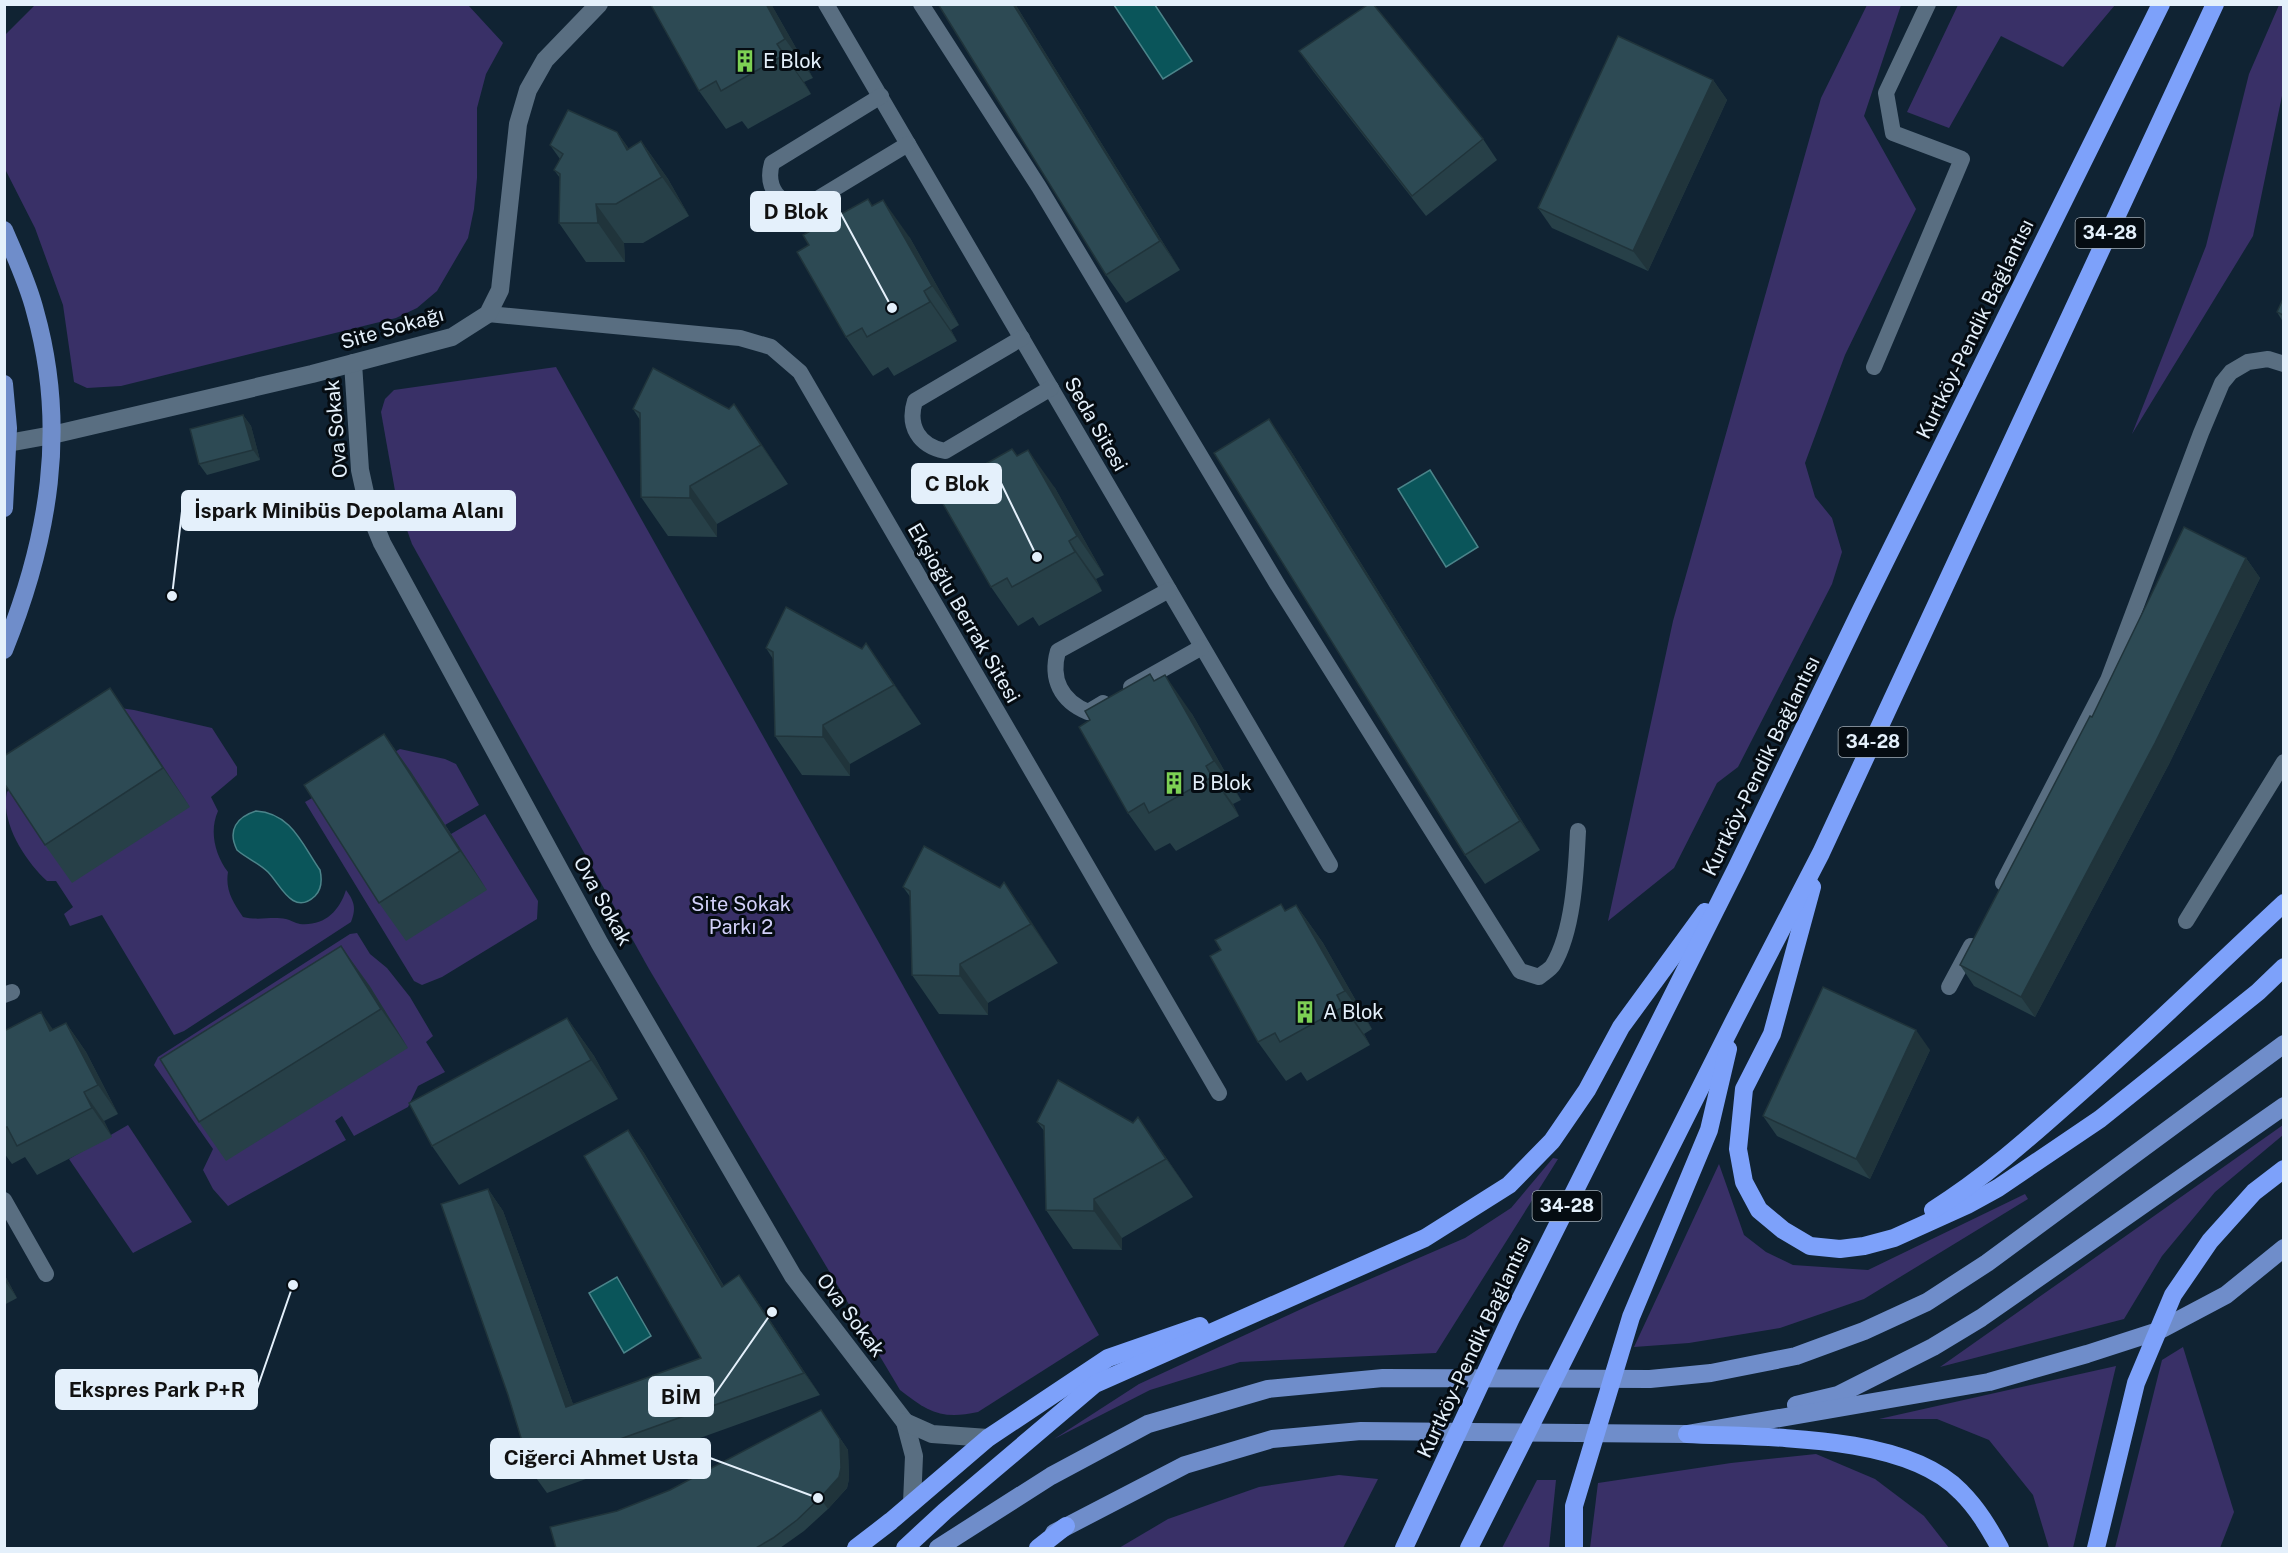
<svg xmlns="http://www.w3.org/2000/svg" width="2288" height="1553" viewBox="0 0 2288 1553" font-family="'Public Sans',sans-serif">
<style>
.green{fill:#393067}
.water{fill:#0a555a;stroke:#4b848a;stroke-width:1.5}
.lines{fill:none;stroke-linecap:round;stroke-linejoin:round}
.lane{stroke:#596e81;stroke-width:16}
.street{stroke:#596e81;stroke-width:18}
.primary{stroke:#6f8dca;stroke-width:18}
.highway{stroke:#7da1fa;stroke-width:18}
.wall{fill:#274048}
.shaded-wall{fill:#20343b}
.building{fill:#2d4a54;stroke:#20343b;stroke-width:1.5}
.labels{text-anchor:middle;stroke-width:6;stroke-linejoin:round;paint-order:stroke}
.shield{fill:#050c12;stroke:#a1acb5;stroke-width:1.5}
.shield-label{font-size:18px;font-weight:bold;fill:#e4f0fb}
.poi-label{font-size:20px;fill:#e4f0fb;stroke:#050c12;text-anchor:start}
.street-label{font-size:20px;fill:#e4f0fb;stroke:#050c12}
.park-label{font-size:20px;fill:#d2d0f9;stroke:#050c12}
.leader{fill:none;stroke:#e4f0fb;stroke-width:2}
.callout-dot{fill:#e4f0fb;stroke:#050c12;stroke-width:2}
.callout{fill:#e4f0fb;stroke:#e4f0fb;stroke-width:2}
.callout-label{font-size:21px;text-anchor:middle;font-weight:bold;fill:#111}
</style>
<rect width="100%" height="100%" fill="#102333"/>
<g class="green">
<path d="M35 5H468L503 43 486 74 477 108V178L474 209 468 238 437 291 417 308 396 318 121 386 87 388 74 382 63 305 35 228 5 169V35Z"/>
<path d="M1867 5H1901L1864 116 1916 209 1845 355 1805 463 1815 497 1832 518 1842 552 1832 584 1738 767 1717 783 1674 868 1608 921 1673 621 1821 98Z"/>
<path d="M1958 5V4L2115 5 2063 67 2001 36 1949 128 1907 112Z"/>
<path d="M2279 5H2283V91L2253 236 2132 434 2206 246 2249 74Z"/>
<path d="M556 367 1099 1335 978 1412C942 1420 928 1412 900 1390L649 969 412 544 397 502 381 412 385 399 394 390Z"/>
<path d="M113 707 134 710 212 728 237 767V775L211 797 218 811C209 831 215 855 228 872 225 890 233 902 243 917 260 921 271 916 286 919 290 920 295 923 300 924 324 926 339 912 346 890 355 902 356 909 351 922L184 1031 174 1035 102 915 70 926 64 914 73 907 56 881H47C25 861 0 822 7 792L87 711Z"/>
<path d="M400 749 445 759 456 764 479 805 445 825 451 834 485 814 538 901 537 919 442 977 422 985 414 981 305 802Z"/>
<path d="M357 933 370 954 387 968 410 997 433 1036 426 1042 445 1072 418 1086 408 1107 354 1136 342 1116 335 1121 346 1140 228 1206 213 1189 203 1170 213 1149 154 1065 158 1057 350 934Z"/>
<path d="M128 1125 192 1222 133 1253 69 1159Z"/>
<path d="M2283 1125V1135L2215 1192 2162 1256 2124 1319 1940 1367Z"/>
<path d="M1553 1158 1558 1159 1436 1353 1240 1362 1150 1390 1054 1439 1139 1384 1310 1305 1465 1238 1511 1208Z"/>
<path d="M1719 1164 1744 1235 1766 1252 1793 1265 1868 1270 2025 1194 2028 1199 1864 1299 1780 1328 1689 1343 1634 1347Z"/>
<path d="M2183 1347 2234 1512 2220 1548H2115L2162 1360Z"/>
<path d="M2116 1366 2073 1548H2049L2033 1495 1989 1440 1937 1419H1879Z"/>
<path d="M1816 1454 1875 1479 1924 1516 1949 1548H1590L1598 1483 1731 1463Z"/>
<path d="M1339 1475 1378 1479 1343 1548H1119L1168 1519 1259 1487Z"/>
<path d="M1537 1480H1556L1549 1548H1502Z"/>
</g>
<g class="water">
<path d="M1114 5H1155L1192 61 1163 79Z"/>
<path d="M1430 470 1478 547 1446 567 1398 489Z"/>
<path d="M256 811C291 813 302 844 320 870 322 879 322 889 315 896 293 917 280 884 268 872 259 863 246 858 237 850 227 830 237 817 256 811Z"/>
<path d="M617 1277 651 1336 624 1353 589 1293Z"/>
</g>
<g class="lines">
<g class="lane">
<path d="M826 4 1330 865"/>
<path d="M921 4 1039 187 1279 587 1520 971 1539 977C1543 973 1550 970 1553 965 1574 930 1576 870 1578 831"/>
<path d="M881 96 772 163C765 187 779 206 804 207L908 144"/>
<path d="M488 314 740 338 771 347 800 372 1219 1093"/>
<path d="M1022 338 915 401C907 426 919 446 945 451L1051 388"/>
<path d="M1874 367 1962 159 1893 133 1886 93 1928 4"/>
<path d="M1131 687 1202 647"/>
<path d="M1103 703 1088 712C1061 701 1050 679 1058 651L1169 590"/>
<path d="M2003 883 2108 680 2201 433 2222 383 2231 372 2248 362 2268 359 2284 364"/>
<path d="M2186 921 2284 762"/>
<path d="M1949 987 1971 946"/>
<path d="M4 995 12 992"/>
<path d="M4 1200 46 1274"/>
</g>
<g class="street">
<path d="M353 363 360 470 369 511 382 543 600 944 793 1276 905 1422 914 1456 912 1503"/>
<path d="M8 443 52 435 312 374 452 337 488 314 500 290 518 124 528 90 545 60 599 4"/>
<path d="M905 1422 932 1434 988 1438"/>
</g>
<g class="primary">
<path d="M4 230C15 256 28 283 35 311 68 428 49 539 4 650"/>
<path d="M4 384 8 428 4 508"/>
<path d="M1796 1405 1838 1395 1933 1347 1981 1318 2284 1106"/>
<path d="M1054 1533 1185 1465 1272 1439 1361 1431 1687 1434 1989 1382 2087 1354 2158 1331 2226 1295 2284 1248"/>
<path d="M938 1548 1051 1476 1148 1424 1268 1389 1383 1378 1650 1379 1711 1373 1796 1356 1864 1331 1927 1302 1987 1263 2284 1044"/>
</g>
<g class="highway">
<path d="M1812 887 1772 1034 1744 1089 1738 1149 1744 1182 1759 1210 1783 1230 1810 1246 1840 1249 1864 1246 1894 1238 1967 1205 1998 1188 2100 1119 2258 992 2284 967"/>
<path d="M1933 1210C1984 1178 2028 1139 2073 1099 2145 1036 2213 969 2284 903"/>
<path d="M1687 1434C1764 1438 1905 1433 1961 1492 1978 1509 1989 1528 2000 1548"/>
<path d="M856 1548 891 1521 988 1438 1108 1358 1200 1326"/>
<path d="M905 1548 945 1511 1095 1384 1425 1238 1509 1185 1552 1141 1587 1090 1621 1027 1705 912"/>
<path d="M1038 1548 1066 1526"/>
<path d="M1404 1548 1511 1318 1737 867 1861 610 2161 4"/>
<path d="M1469 1548 1735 1019 1821 853 2215 4"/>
<path d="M1574 1548V1506L1631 1317 1709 1130 1728 1049"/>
<path d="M2096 1548 2136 1383 2173 1295 2210 1241 2254 1192 2284 1169"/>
</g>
</g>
<g class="wall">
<path d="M771 4 813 78 804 82 811 94 748 129 742 121 726 129 699 91Z"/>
<path d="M938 4H1015L1180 270 1126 303 1106 275Z"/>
<path d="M1299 51 1483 139 1497 160 1426 216 1313 71Z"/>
<path d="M1713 80 1727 100 1648 271 1552 228 1538 208Z"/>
<path d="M617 132 629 149 641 141 668 179 689 216 643 243H624L625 262H586L559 223 560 178 554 170 560 159 550 145Z"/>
<path d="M873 206 910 238 959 325 951 330 957 341 894 376 888 367 873 376 846 337Z"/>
<path d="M2283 299V322L2277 312Z"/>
<path d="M734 404 788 484 717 524V537L668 536 641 497 640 420 633 409H729Z"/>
<path d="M243 415 251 426 260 460 207 475 199 464Z"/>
<path d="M1289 448 1540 850 1485 884 1465 855Z"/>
<path d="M1017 456 1055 488 1104 575 1096 579 1102 591 1039 626 1033 617 1018 626 991 587Z"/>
<path d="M2246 558 2260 578 2169 764 2035 1017 1974 986 1960 965 2092 717Z"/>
<path d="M866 643 921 724 850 764V776L802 775 775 736 773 659 766 648 862 649Z"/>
<path d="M1150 674 1155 681 1192 714 1241 800 1233 804 1239 816 1176 851 1170 843 1155 851 1128 813 1090 720Z"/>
<path d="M137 727 190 807 72 883 45 845Z"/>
<path d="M384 734 411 772 487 890 406 941 379 903Z"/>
<path d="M1004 882 1058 963 988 1003V1015L939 1014 912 975 911 898 903 887 1000 888Z"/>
<path d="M1281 904 1285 911 1296 905 1323 943 1372 1029 1364 1034 1370 1045 1307 1081 1301 1072 1286 1081 1258 1042 1221 950Z"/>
<path d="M369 985 408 1048 226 1161 199 1122Z"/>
<path d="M567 1018 594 1056 618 1099 459 1185 432 1146Z"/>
<path d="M66 1023 86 1052 118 1114 104 1121 112 1137 37 1175 25 1157 12 1164 4 1153V1031L53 1029Z"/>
<path d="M1930 1050 1870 1179 1777 1136 1763 1116Z"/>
<path d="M1037 1122 1165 1156 1193 1197 1122 1238V1250L1073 1249 1046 1210 1045 1132Z"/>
<path d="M628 1130 644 1153 724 1286 755 1298 820 1395 547 1493 531 1471 488 1189 503 1211 573 1404 701 1358Z"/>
<path d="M4 1274 17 1298 4 1305Z"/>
<path d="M821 1410 848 1450 849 1479 847 1488 828 1509 804 1531 780 1548H556L617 1511 670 1490Z"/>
</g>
<g class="shaded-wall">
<path d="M766 4H771L813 78 785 39Z"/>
<path d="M1013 4H1015L1180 270 1160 241Z"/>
<path d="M777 44 804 82 811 94 784 55Z"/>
<path d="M1713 80 1727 100 1648 271 1633 251Z"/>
<path d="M617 132 644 170 627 150Z"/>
<path d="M641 141 668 179 689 216 662 177Z"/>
<path d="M883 200 910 238 959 325 932 286Z"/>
<path d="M596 204 624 243 625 262 598 223Z"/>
<path d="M924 291 951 330 957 341 930 302Z"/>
<path d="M734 404 761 443 788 484 761 445Z"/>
<path d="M243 415 251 426 260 460 253 450Z"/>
<path d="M1269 419 1289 448 1540 850 1520 821Z"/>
<path d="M1028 450 1055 488 1104 575 1077 536Z"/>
<path d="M690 486 717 524V537L690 498Z"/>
<path d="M1069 541 1096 579 1102 591 1075 552Z"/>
<path d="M2246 558 2260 578 2169 764 2035 1017 2021 997Z"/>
<path d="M866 643 893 682 921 724 894 685Z"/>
<path d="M1165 675 1192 714 1241 800 1214 761Z"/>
<path d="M110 688 137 727 190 807 163 768Z"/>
<path d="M823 725 850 764V776L823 737Z"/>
<path d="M384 734 411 772 487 890 460 851Z"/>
<path d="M1206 766 1233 804 1239 816 1212 777Z"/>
<path d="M1004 882 1031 921 1058 963 1031 924Z"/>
<path d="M1296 905 1323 943 1372 1029 1345 991Z"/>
<path d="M341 946 369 985 408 1048 381 1009Z"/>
<path d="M960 964 988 1003V1015L960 976Z"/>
<path d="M1337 995 1364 1034 1370 1045 1343 1007Z"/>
<path d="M41 1012 61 1041 50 1031Z"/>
<path d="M567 1018 594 1056 618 1099 591 1060Z"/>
<path d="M66 1023 86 1052 118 1114 98 1085Z"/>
<path d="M1916 1030 1930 1050 1870 1179 1856 1159Z"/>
<path d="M84 1092 104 1121 112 1137 92 1108Z"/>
<path d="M1138 1117 1165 1156 1193 1197 1166 1159Z"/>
<path d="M628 1130 644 1153 738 1310 722 1287Z"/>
<path d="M488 1189 503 1211 582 1429 566 1407Z"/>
<path d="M1094 1199 1122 1238V1250L1094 1211Z"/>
<path d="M4 1274 17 1298 4 1280Z"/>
<path d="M739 1275 755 1298 820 1395 804 1373Z"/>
<path d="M821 1410 848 1450 849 1479 847 1488 828 1509 820 1498Z"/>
</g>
<g class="building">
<path d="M766 4 785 39 777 44 784 55 721 91 716 81 699 91 651 5Z"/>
<path d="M938 4H1013L1160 241 1106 275Z"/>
<path d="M1369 4H1373L1483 139 1412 196 1299 51Z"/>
<path d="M1618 36 1713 80 1633 251 1538 208Z"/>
<path d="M568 110 617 132 627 150 641 141 662 177 616 204H596L598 223H559L560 174 554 170 563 154 550 145Z"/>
<path d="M868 199 872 206 883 200 932 286 924 291 930 302 867 337 862 328 846 337 797 252 809 245 803 235Z"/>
<path d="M2283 299V315L2277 312Z"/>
<path d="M653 368 729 409 734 404 761 445 690 486V498L641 497 640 413 633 409Z"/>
<path d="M243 415 253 450 199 464 190 429Z"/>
<path d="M1269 419 1520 821 1465 855 1214 453Z"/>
<path d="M1012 449 1017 456 1028 450 1077 536 1069 541 1075 552 1012 587 1007 578 991 587 942 502 953 495 948 485Z"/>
<path d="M2184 527 2246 558 2155 743 2021 997 1960 965 2090 716 2092 717Z"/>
<path d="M786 607 862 649 866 643 894 685 823 725V737L775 736 773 652 766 648Z"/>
<path d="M1150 674 1154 681 1165 675 1214 761 1206 766 1212 777 1149 813 1144 803 1128 813 1079 727 1090 720 1085 711Z"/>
<path d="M110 688 163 768 45 845 4 783V756Z"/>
<path d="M384 734 460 851 379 903 304 785Z"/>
<path d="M924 846 1000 888 1004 882 1031 924 960 964V976L912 975 910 891 903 887Z"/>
<path d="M1281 904 1285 911 1296 905 1345 991 1337 995 1343 1007 1280 1042 1275 1033 1258 1042 1210 956 1221 950 1215 940Z"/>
<path d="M341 946 381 1009 199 1122 160 1059Z"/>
<path d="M1823 987 1916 1030 1856 1159 1763 1116Z"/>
<path d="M41 1012 50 1031 66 1023 98 1085 84 1092 92 1108 17 1146 7 1127 4 1128V1031Z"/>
<path d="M567 1018 591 1060 432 1146 409 1103Z"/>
<path d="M1058 1080 1133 1123 1138 1117 1166 1159 1094 1199V1211L1046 1210 1044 1126 1037 1122Z"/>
<path d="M628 1130 722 1287 739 1275 804 1373 531 1471 508 1395 441 1204 488 1189 566 1407 701 1358 584 1156Z"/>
<path d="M821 1410 840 1439 841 1468 839 1477 820 1498 797 1520 773 1538 756 1548H556L550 1527 617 1511 670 1490Z"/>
</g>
<defs>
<g id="building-bare" transform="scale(1.8)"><path d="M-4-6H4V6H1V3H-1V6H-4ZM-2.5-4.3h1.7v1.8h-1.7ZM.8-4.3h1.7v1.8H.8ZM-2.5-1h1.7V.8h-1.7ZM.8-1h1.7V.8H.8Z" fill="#7dd154" stroke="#050c12" stroke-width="2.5" paint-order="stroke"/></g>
</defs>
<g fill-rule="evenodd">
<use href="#building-bare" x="745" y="61"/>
<use href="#building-bare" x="1174" y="783"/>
<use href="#building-bare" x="1305" y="1012"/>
</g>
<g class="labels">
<g class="shield">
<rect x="2075.5" y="218" width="69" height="30" rx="4.5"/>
<rect x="1838.5" y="727" width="69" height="30" rx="4.5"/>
<rect x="1532.5" y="1191" width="69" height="30" rx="4.5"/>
</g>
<g class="shield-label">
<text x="2110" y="239">34-28</text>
<text x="1873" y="748">34-28</text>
<text x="1567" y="1212">34-28</text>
</g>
<g class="poi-label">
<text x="763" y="68">E Blok</text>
<text x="1192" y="790">B Blok</text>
<text x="1323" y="1019">A Blok</text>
</g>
<g class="street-label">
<text transform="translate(392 328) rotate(-16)" y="7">Site Sokağı</text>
<text transform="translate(1975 329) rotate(-64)" y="7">Kurtköy-Pendik Bağlantısı</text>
<text transform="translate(1096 424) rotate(60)" y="7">Seda Sitesi</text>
<text transform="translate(336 429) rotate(-95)" y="7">Ova Sokak</text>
<text transform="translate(964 613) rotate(60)" y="7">Ekşioğlu Berrak Sitesi</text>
<text transform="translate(1761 766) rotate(-64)" y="7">Kurtköy-Pendik Bağlantısı</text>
<text transform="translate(603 901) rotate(61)" y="7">Ova Sokak</text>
<text transform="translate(851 1315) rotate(53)" y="7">Ova Sokak</text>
<text transform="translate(1474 1347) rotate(-65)" y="7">Kurtköy-Pendik Bağlantısı</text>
</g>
<g class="park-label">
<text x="741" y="911">Site Sokak<tspan x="741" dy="23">Parkı 2</tspan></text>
</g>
</g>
<path class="leader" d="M892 308L840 212M1037 557L1001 483M172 596L182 511M293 1285L257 1389M772 1312L713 1397M818 1498L710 1458"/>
<g class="callout-dot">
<circle cx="892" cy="308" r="6"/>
<circle cx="1037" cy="557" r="6"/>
<circle cx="172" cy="596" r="6"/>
<circle cx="293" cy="1285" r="6"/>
<circle cx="772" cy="1312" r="6"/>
<circle cx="818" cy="1498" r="6"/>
</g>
<g class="callout">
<rect x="751" y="192" width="89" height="39" rx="6"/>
<rect x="912" y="464" width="89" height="39" rx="6"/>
<rect x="182" y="491" width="333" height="39" rx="6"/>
<rect x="56" y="1370" width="201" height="39" rx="6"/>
<rect x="649" y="1377" width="64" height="39" rx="6"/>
<rect x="491" y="1439" width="219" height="39" rx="6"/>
</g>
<g class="callout-label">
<text x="796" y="219">D Blok</text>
<text x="957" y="491">C Blok</text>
<text x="349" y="518">İspark Minibüs Depolama Alanı</text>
<text x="157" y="1397">Ekspres Park P+R</text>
<text x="681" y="1404">BİM</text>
<text x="601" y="1465">Ciğerci Ahmet Usta</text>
</g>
<rect width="2288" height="1553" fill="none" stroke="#e4f0fb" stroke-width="12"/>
</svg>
